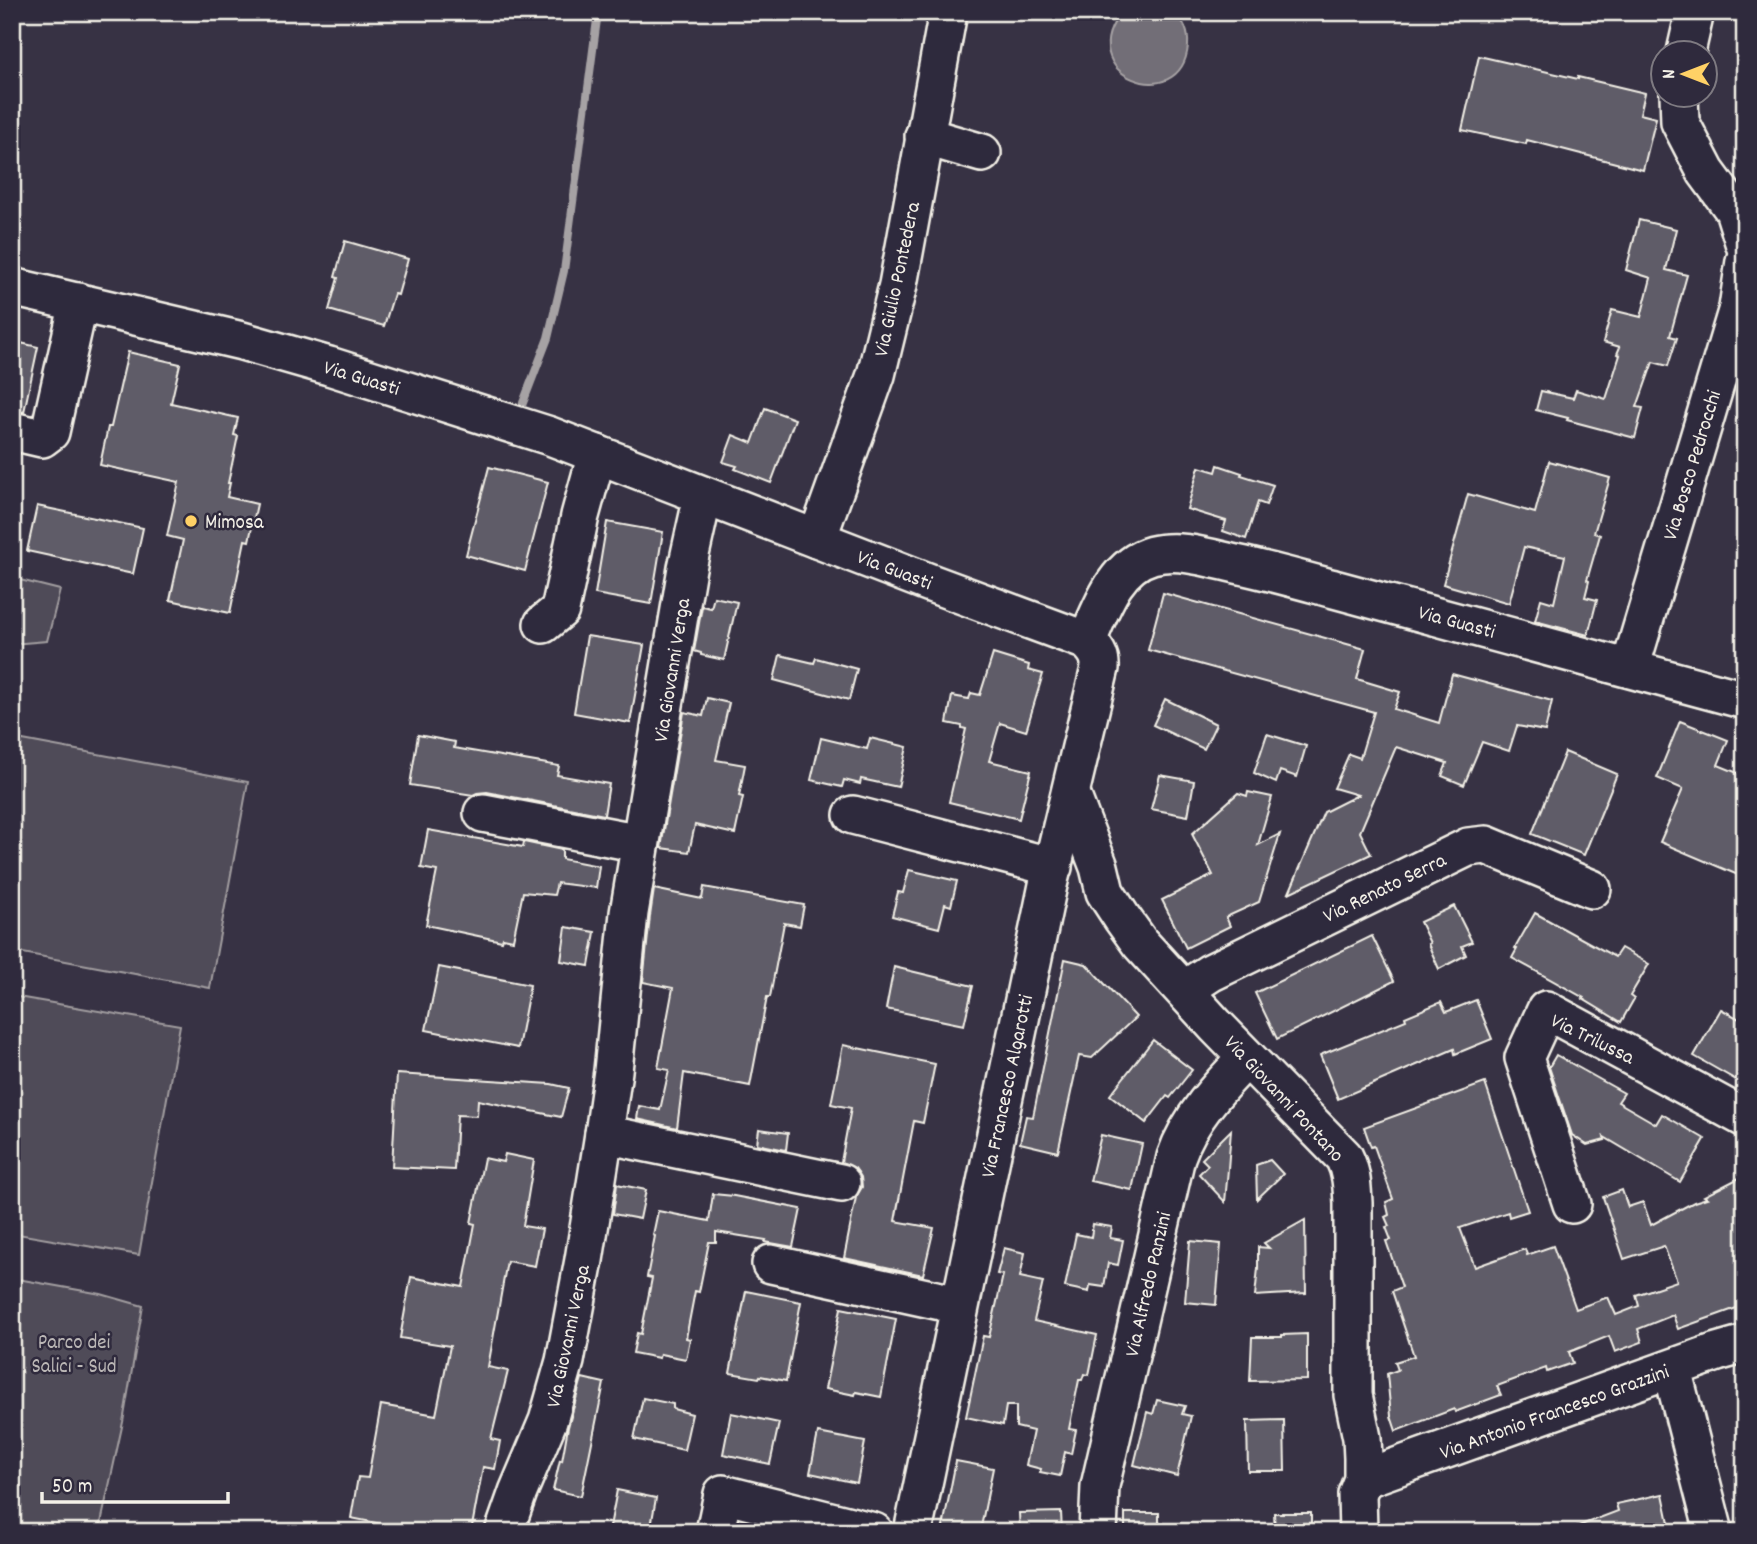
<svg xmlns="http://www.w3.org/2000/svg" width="1757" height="1544" viewBox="0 0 1757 1544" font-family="Dekko,sans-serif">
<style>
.green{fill:#504b59;stroke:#a29ea0;stroke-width:2}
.water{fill:#726e77;stroke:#a6a2a4;stroke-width:2}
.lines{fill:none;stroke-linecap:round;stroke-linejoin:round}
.stream{stroke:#a6a2a4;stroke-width:8}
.building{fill:#5f5c67;stroke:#f4f1e8;stroke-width:2}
.minor-casing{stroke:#f4f1e8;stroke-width:42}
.minor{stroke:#2f2a3d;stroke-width:37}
.poi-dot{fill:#ffd166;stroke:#2f2a3d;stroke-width:2.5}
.labels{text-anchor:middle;stroke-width:5;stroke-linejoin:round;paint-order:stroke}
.street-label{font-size:21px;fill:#f4f1e8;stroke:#2f2a3d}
.poi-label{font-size:21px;fill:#f4f1e8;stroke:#2f2a3d;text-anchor:start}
.park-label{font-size:21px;fill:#bbb7b6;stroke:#2f2a3d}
</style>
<rect width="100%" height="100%" fill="#373244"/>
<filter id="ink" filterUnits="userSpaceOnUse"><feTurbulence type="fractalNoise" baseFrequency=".0143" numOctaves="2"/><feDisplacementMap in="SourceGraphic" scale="14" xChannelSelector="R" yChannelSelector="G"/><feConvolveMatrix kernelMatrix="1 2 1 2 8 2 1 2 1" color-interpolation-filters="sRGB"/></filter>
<g filter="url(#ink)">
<g class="green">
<path d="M12 578 60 590 47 641 12 644Z"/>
<path d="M12 738 248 782 210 988 12 951Z"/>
<path d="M12 996 180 1025 139 1255 12 1233Z"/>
<path d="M12 1278 101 1294 143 1306 123 1422 99 1532H12Z"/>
</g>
<path class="water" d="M1122 12H1174C1184 21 1189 33 1188 46 1181 117 1069 74 1122 12Z"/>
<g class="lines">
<path class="stream" d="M521 408 548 338 564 271 598 12"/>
</g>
<g class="building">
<path d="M1479 56 1578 79V77L1645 93 1640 114 1656 118 1643 170 1527 140 1526 144 1462 130Z"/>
<path d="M1639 220 1676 229 1666 270 1687 275 1670 336 1677 338 1668 366 1653 362 1637 407 1643 408 1635 438 1567 420 1568 418 1536 410 1541 391 1573 398 1576 390 1606 399 1620 355 1617 354 1620 347 1603 342 1612 310 1641 317 1651 278 1626 270Z"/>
<path d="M345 241 408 259 398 295 394 294 384 326 329 310 338 278 335 277Z"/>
<path d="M12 341 38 347 24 412 12 411Z"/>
<path d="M128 352 180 364 171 403 238 418 234 435 238 436 228 483H230L227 497 257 504 249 541 245 540 230 613 170 600 183 540 167 536 179 482 100 465 108 427H111Z"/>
<path d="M765 408 795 419 771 483 735 469 737 466 723 462 733 435 752 443Z"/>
<path d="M1549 461 1610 478 1594 533 1600 535 1587 580 1589 581 1585 597 1597 600 1588 635 1535 621 1541 599 1554 603 1565 556 1524 547 1509 603 1443 584 1468 494 1535 513Z"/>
<path d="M1218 465 1242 473 1241 475 1273 485 1266 505 1258 502 1246 539 1223 531 1226 521 1187 509 1199 467 1216 472Z"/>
<path d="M489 467 548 482 525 571 466 555Z"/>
<path d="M37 506 143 528 133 574 27 551Z"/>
<path d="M607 522 663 532 651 604 595 594Z"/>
<path d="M1163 593 1365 649 1357 679 1400 692 1394 709 1439 723 1452 674 1552 701 1545 731 1517 726 1509 751 1482 742 1464 785 1442 776 1447 763 1396 747 1360 832 1371 854 1289 893 1324 812 1358 795 1334 788 1349 754 1360 758 1374 712 1148 650Z"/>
<path d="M714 597 737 602 724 660 701 655V653L694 651 702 606 711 608Z"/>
<path d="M587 636 644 645 630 723 574 713Z"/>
<path d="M993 654 1029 665 1028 670 1043 674 1026 731 1000 723 989 761 1031 771 1019 819 949 802 966 729 962 728V726L947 723 952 696 969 699 971 693 980 695Z"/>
<path d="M780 655 814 663 816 658 857 669 849 700 774 680Z"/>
<path d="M707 698 729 703 716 760 745 765 739 796 743 797 735 834 695 825 689 852 661 848 684 712 703 716Z"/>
<path d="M1165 699 1216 724 1204 749 1153 725Z"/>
<path d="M1680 721 1728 740 1718 765 1745 776V878L1660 842 1683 789 1657 778Z"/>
<path d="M1267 734 1306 746 1297 777 1280 771 1276 783 1254 773Z"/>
<path d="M418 735 455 742 454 748 559 766 557 775 609 784 604 815 487 792 477 793 473 795 410 785Z"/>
<path d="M821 738 867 749 870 738 907 747 898 787 861 779 860 784 844 780 842 787 811 780Z"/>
<path d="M1565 752 1617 774 1584 855 1532 834Z"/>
<path d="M1160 775 1194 781 1188 816 1151 809Z"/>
<path d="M1248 792 1272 797 1258 845 1280 834 1259 902 1226 917 1230 926 1186 948 1162 900 1213 875 1192 834 1238 793 1247 796Z"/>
<path d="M428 830 523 847 524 842 562 850V859L599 866 596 888 557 883 554 895 523 892 513 940 503 938 502 941 426 925 437 871 421 868Z"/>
<path d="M909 870 957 881 951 906 945 904 939 928 892 916 898 892 903 893Z"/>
<path d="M704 887 804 905 800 926 784 923 770 997H767L750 1086 684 1073 677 1128 637 1119 639 1106 660 1110 669 1070 658 1068 673 988 643 982 650 916 654 889 702 899Z"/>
<path d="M1454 906 1472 942 1462 946 1466 955 1439 969 1428 944 1430 943 1420 922Z"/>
<path d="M1535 913 1615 957 1621 948 1649 964 1630 996 1634 999 1621 1022 1583 999 1584 998 1512 958 1517 949 1515 948Z"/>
<path d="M566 927 595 932 589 966 561 961Z"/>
<path d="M1372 936 1394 981 1277 1039 1255 993Z"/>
<path d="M1065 959 1086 964 1136 1017 1092 1058 1079 1056 1058 1152 1020 1143 1026 1116 1033 1117Z"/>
<path d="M439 967 530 985 518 1048 426 1030Z"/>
<path d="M894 967 973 986 964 1025 886 1009Z"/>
<path d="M1476 1000 1492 1039 1455 1054 1454 1049 1338 1099 1320 1055 1406 1020 1405 1017 1441 1002 1446 1012Z"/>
<path d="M1721 1009 1745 1022V1085L1694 1056Z"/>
<path d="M1153 1040 1192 1070 1170 1098 1167 1096 1146 1123 1110 1095Z"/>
<path d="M843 1045 935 1064 923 1123 914 1121 895 1221 934 1228 923 1275 844 1258 856 1197 862 1187 861 1177 855 1168 841 1162 851 1108 831 1104Z"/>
<path d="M1556 1055 1624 1093 1618 1102 1656 1124 1662 1114 1705 1139 1680 1182 1604 1137 1605 1140 1587 1145 1572 1135 1549 1067Z"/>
<path d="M397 1074 551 1084 569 1088 561 1117 478 1100 477 1116 457 1115 454 1170 392 1167Z"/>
<path d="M1485 1083 1528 1211 1509 1217 1508 1212 1460 1228 1475 1267 1525 1249 1527 1255 1553 1246 1576 1309 1608 1297 1616 1315 1639 1306 1636 1295 1677 1281 1664 1246 1624 1259 1603 1197 1622 1190 1628 1207 1643 1202 1651 1225 1694 1202 1707 1198 1704 1196 1745 1175V1305L1678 1329 1673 1315 1638 1329 1642 1342 1615 1352 1609 1336 1569 1352 1573 1363 1547 1372 1546 1368 1497 1386 1501 1395 1455 1412 1454 1409 1396 1431 1391 1416 1387 1374 1398 1370 1395 1362 1414 1356 1392 1291 1402 1287 1386 1241 1391 1240 1386 1227 1389 1226 1385 1217 1389 1215 1386 1202 1393 1199 1374 1146 1371 1147 1364 1127Z"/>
<path d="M759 1129 788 1133 786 1150 757 1144Z"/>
<path d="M1231 1130 1228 1169 1225 1202 1199 1174 1208 1165 1202 1159Z"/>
<path d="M1101 1135 1142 1144 1132 1190 1090 1181Z"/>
<path d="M505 1154 534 1160 523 1226 542 1229 535 1266 507 1261 488 1367 508 1371 491 1439 500 1441 495 1469 483 1467 471 1532H456L426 1526 425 1532H422L351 1518 358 1477 368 1478 381 1405 436 1415 450 1346 400 1338 411 1277 463 1287 475 1224 471 1223 484 1158 503 1162Z"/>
<path d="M1270 1160 1283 1174 1257 1199 1256 1165Z"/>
<path d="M617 1184 646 1190 640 1219 613 1214Z"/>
<path d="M713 1194 734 1196 801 1209 793 1247 765 1242 766 1240 716 1232V1242H709L699 1292 695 1291 686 1338 690 1339 686 1359 660 1354 659 1358 633 1353 637 1333 641 1334 652 1278 647 1277 655 1236 653 1235 658 1211 709 1221Z"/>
<path d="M1305 1220 1306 1293 1255 1296 1258 1268V1247L1269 1248 1264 1243Z"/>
<path d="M1093 1224 1112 1227 1110 1238 1123 1240 1118 1265 1108 1263 1104 1287 1090 1285 1089 1292 1065 1287 1076 1234 1091 1237Z"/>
<path d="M1190 1241 1221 1244 1216 1305 1185 1302Z"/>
<path d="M1004 1248 1025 1253 1020 1277 1043 1282 1034 1321 1097 1335 1089 1375 1084 1374 1082 1380H1079L1069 1429 1076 1430 1071 1454 1065 1452 1060 1476 1040 1472 1041 1469 1026 1465 1033 1431 1016 1427V1406H1006L1003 1425 966 1417 983 1336 989 1337 1003 1275 997 1274Z"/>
<path d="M746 1291 801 1302 786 1381 760 1376 759 1378 730 1373Z"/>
<path d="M841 1308 896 1319 881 1397 856 1392 855 1395 825 1389Z"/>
<path d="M1307 1334V1380L1250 1381 1252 1337H1282V1335Z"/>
<path d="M582 1378 604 1383 581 1496 553 1490 560 1460 562 1461 568 1427Z"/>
<path d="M643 1398 673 1404V1409L692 1414 684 1450 634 1439Z"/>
<path d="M1157 1400 1185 1406 1182 1414 1191 1416 1177 1476 1134 1465 1147 1412 1153 1414Z"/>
<path d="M731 1413 779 1423 770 1464 723 1454Z"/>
<path d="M1284 1420 1285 1471H1248L1247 1421Z"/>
<path d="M818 1433 865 1442 857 1483 810 1473Z"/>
<path d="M956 1461 993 1468 980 1532H942Z"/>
<path d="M617 1490 656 1498 650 1532H609Z"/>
<path d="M1663 1494 1671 1532H1568V1530L1618 1511 1616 1504Z"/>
<path d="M1061 1512 1062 1532H1020L1019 1513Z"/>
<rect x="1125" y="1513" width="34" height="19"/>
<path d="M1274 1513H1311V1532H1275Z"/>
</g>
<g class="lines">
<g class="minor-casing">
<g id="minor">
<path d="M1686 52 1695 12"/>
<path d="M1679 94 1680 122 1706 172 1734 210 1745 245"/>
<path d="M924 136 982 153"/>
<path d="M12 287 242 341 329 366 550 436 933 584 1087 641C1095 649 1101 656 1100 668L1048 885 913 1532"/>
<path d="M12 431 42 438 50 432 79 302"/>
<path d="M817 539 876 375 898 285 948 12"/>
<path d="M543 624 560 610 580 516 597 454"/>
<path d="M1087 641C1101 609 1115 565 1152 555 1180 548 1209 558 1236 564 1269 571 1301 580 1334 589 1471 625 1608 662 1745 700"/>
<path d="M1630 668 1738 308 1745 261"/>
<path d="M1071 794 1099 867 1105 892 1122 918 1140 943 1216 1026 1344 1157C1352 1173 1352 1187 1353 1203V1395L1362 1438 1363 1458V1479L1357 1494 1358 1532"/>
<path d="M483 813 640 843"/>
<path d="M853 815 1053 867"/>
<path d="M1184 990 1210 973 1468 847 1486 845 1592 889"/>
<path d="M604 1134 841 1183"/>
<path d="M1572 1204 1524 1058 1546 1010 1745 1118"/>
<path d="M771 1264 959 1305"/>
<path d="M1672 1369 1714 1532"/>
<path d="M1363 1479 1717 1352 1745 1344"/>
<path d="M504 1532 518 1492 548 1421 565 1361 584 1260 604 1134 613 1071 629 913 687 568 699 514 706 497"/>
<path d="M715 1532 723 1494 874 1532"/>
<path d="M1098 1532 1100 1486 1176 1157C1189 1119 1219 1086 1247 1058"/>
</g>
</g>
<use href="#minor" class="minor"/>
</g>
</g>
<circle class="poi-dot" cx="191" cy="521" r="7"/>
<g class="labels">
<g class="street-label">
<text transform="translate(896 279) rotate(-78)" y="7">Via Giulio Pontedera</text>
<text transform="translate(362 377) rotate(17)" y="7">Via Guasti</text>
<text transform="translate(1691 465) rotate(-73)" y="7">Via Bosco Pedrocchi</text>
<text transform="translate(895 569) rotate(21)" y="7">Via Guasti</text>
<text transform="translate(1457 621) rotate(15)" y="7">Via Guasti</text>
<text transform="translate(671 670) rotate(-81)" y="7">Via Giovanni Verga</text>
<text transform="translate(1384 887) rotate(-26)" y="7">Via Renato Serra</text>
<text transform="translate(1593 1038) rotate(26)" y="7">Via Trilussa</text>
<text transform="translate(1006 1086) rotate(-78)" y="7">Via Francesco Algarotti</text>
<text transform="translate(1285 1098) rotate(47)" y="7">Via Giovanni Pontano</text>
<text transform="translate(1147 1284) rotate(-77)" y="7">Via Alfredo Panzini</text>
<text transform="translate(567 1336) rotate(-78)" y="7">Via Giovanni Verga</text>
<text transform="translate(1554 1411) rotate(-20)" y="7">Via Antonio Francesco Grazzini</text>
</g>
<g class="poi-label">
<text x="205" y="528">Mimosa</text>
</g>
<g class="park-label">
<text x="74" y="1348">Parco dei<tspan x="74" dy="24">Salici - Sud</tspan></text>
</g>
</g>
<rect width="1757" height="1544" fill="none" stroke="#2f2a3d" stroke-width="42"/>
<rect x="21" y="21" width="1715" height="1502" fill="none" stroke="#f4f1e8" stroke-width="2.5" filter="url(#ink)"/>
<g transform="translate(1684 74) rotate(270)"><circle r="33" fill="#2f2a3d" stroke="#7e7a81" stroke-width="2"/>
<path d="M0-5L12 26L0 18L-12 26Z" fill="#ffd166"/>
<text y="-10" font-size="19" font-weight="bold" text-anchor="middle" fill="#f4f1e8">N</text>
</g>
<path d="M42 1492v10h186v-10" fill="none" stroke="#f4f1e8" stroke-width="3.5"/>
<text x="52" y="1492" font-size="21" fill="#f4f1e8" stroke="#2f2a3d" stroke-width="5" paint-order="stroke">50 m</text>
</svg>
